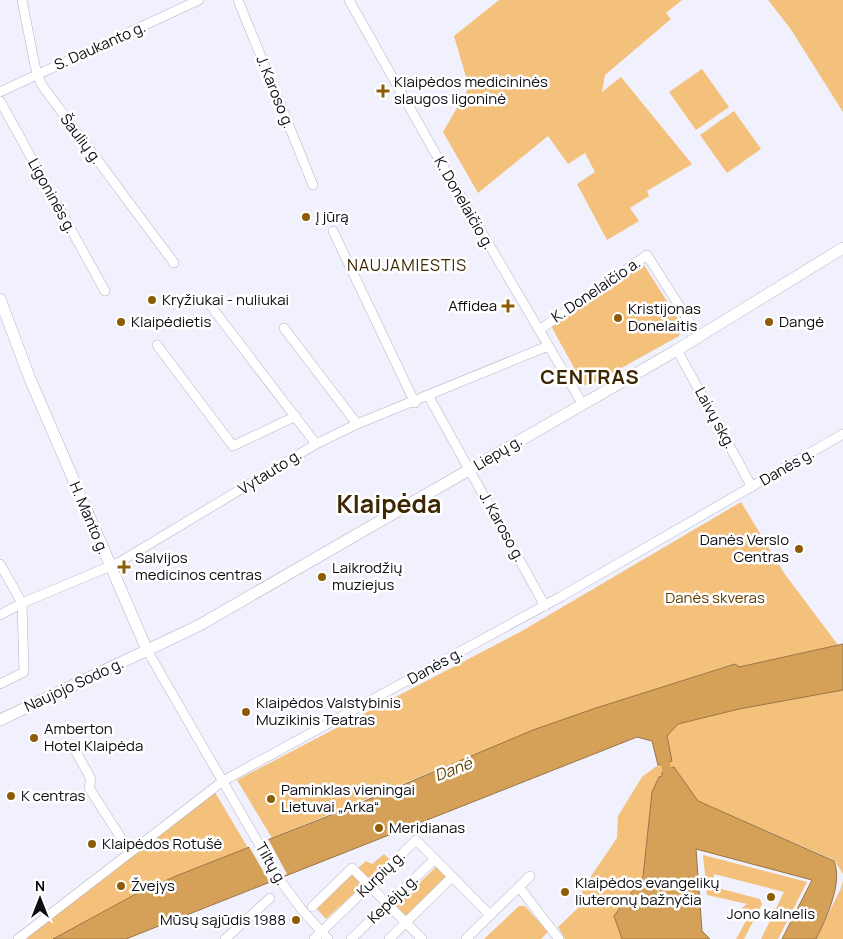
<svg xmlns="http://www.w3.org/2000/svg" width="843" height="939" viewBox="0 0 843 939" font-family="Manrope,sans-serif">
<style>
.green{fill:#f4c17c}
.water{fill:#d5a158;stroke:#997443}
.pier{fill:#f1f0fd}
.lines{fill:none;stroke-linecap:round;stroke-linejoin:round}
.canal{stroke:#d5a158;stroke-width:9}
.minor-casing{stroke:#b4b2c7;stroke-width:10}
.major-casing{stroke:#b4b2c7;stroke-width:12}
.minor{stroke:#fff;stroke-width:9}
.major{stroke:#fff;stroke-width:11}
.poi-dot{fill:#8c5d05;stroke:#fff;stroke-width:2}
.labels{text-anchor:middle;stroke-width:5;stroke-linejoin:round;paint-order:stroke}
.street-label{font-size:15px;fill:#0c0b12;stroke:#fff}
.poi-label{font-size:15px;fill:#0c0b12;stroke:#fff;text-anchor:start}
.park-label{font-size:15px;fill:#5f3d00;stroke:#fff}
.neighbourhood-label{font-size:16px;letter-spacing:1px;fill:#3d2702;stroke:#fff}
.water-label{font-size:16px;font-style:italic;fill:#664307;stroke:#fff}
.district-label{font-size:20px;font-weight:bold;letter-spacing:1px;fill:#3d2702;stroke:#fff}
.town-label{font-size:25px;font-weight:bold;fill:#3d2702;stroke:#fff}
</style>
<rect width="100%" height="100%" fill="#f1f0fd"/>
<g class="green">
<path d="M499 0H682L666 13 671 19 605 75 602 92 621 77 692 164 647 191 649 196 630 208 639 221 607 240 577 184 595 172 585 153 568 164 548 136 478 193 443 132 469 87 454 36Z"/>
<path d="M768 0H843V112L790 28Z"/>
<path d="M702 69 729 107 696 130 669 92Z"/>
<path d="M734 111 761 149 727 173 700 135Z"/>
<path d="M644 265 682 325 679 336 589 386 583 384 551 326Z"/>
<path d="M741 502 784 573 838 645 739 667 734 664 596 708 436 770 272 838 237 780 520 632Z"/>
<path d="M843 690V874L834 860 698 801 673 767 662 772V776L652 792 643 877 614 916 622 939H565L558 927 578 908 583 888 617 838 618 816 642 777 658 765 672 761 667 736 678 724 739 709Z"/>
<path d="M213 789 248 848 176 876 134 895 53 939H18Z"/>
<path d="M384 854 390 860 370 880 358 868 366 861 372 864Z"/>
<path d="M703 855 807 882 778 939H761L784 892 714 874V887L760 899 762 904 744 939H736L751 912 743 911 742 908 747 904 707 895Z"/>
<path d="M436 867 446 877 406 918 395 906Z"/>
<path d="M352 874 363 885 326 919 316 908Z"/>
<path d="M843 881V939H816L841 888Z"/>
<path d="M519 906H525L548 932 541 939H484Z"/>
</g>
<g class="water">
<path d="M843 644V690L739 709 678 724 667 736 672 761 658 765 652 741 637 737 126 939H53L134 895 176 876 336 813 533 730 596 708 735 664 739 667Z"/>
<path d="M674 767 698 801 834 861C843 882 827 917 816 939H782L812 880 696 849 702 931 710 939H622L614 916 643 877 652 792 659 777 662 776V772Z"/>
</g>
<path class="pier" d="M267 837 287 874 270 883 248 845Z"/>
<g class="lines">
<path class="canal" d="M662 753 667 770"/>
<g class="minor-casing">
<g id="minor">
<path d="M22 0 35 66 41 84 174 263"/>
<path d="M238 0 313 185"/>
<path d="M349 0 433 149 582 403"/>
<path d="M0 92 199 0"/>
<path d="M0 101 105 291"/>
<path d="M333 231 415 403"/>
<path d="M207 301 316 444"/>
<path d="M284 328 357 424"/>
<path d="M539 330 647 255 699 337"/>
<path d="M157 345 233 446 296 416"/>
<path d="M677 350 752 487"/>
<path d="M429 397 545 606"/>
<path d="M0 564 22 603 24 672 0 684"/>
<path d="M0 615 22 603 118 563 316 444 357 424 548 346"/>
<path d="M147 650 279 879 302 910 328 939"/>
<path d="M75 750 91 779 89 788 130 852"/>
<path d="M519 887 559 939"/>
<path d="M312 907 352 868 422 939"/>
<path d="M18 939 223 781 562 596 843 434"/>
<path d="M225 939 270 898"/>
<path d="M314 939 416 840 490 915"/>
<path d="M351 939 435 859"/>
<path d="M389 939 452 877"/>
<path d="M466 939 530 876"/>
</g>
</g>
<g class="major-casing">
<g id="major">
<path d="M0 299 30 379 147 650"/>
<path d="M0 720 198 626 677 350 843 248"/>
</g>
</g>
<use href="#minor" class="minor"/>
<use href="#major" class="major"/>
</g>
<g class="poi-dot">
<path d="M380.5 83.5h5v5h5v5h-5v5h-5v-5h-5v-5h5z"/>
<circle cx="306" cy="217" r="5"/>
<circle cx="152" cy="300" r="5"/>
<path d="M505.5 298.5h5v5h5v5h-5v5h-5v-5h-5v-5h5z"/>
<circle cx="618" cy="318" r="5"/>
<circle cx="121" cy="322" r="5"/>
<circle cx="769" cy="322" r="5"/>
<circle cx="799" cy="549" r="5"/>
<path d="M121.5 559.5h5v5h5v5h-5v5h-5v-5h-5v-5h5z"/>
<circle cx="322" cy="577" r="5"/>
<circle cx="246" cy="712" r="5"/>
<circle cx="34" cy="738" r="5"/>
<circle cx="11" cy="796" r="5"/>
<circle cx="271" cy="799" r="5"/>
<circle cx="379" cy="828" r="5"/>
<circle cx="92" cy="844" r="5"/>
<circle cx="121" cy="886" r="5"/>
<circle cx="565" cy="892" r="5"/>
<circle cx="771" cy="897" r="5"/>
<circle cx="296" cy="920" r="5"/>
</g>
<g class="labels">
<g class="street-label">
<text transform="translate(100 46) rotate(-24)" y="5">S. Daukanto g.</text>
<text transform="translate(275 92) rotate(68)" y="5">J. Karoso g.</text>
<text transform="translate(81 139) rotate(53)" y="5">Šaulių g.</text>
<text transform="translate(52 196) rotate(61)" y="5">Ligoninės g.</text>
<text transform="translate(464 203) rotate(60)" y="5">K. Donelaičio g.</text>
<text transform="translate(596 290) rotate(-34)" y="5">K. Donelaičio a.</text>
<text transform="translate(715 418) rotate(61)" y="5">Laivų skg.</text>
<text transform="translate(498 453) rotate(-31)" y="5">Liepų g.</text>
<text transform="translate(787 467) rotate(-30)" y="5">Danės g.</text>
<text transform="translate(270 472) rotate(-32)" y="5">Vytauto g.</text>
<text transform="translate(89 518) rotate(67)" y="5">H. Manto g.</text>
<text transform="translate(502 527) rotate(61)" y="5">J. Karoso g.</text>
<text transform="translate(435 666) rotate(-29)" y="5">Danės g.</text>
<text transform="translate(74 685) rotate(-25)" y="5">Naujojo Sodo g.</text>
<text transform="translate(271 864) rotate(60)" y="5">Tiltų g.</text>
<text transform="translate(381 874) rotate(-44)" y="5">Kurpių g.</text>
<text transform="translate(393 899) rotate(-44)" y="5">Kepėjų g.</text>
</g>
<g class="poi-label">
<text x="394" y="87">Klaipėdos medicininės<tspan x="394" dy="17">slaugos ligoninė</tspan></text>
<text x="316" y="222">Į jūrą</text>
<text x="162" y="305">Kryžiukai - nuliukai</text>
<text x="497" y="311" text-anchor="end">Affidea</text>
<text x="628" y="314">Kristijonas<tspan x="628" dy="17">Donelaitis</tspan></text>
<text x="131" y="327">Klaipėdietis</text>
<text x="779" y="327">Dangė</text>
<text x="789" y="545" text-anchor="end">Danės Verslo<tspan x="789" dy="17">Centras</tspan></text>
<text x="135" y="563">Salvijos<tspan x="135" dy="17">medicinos centras</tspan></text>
<text x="332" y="573">Laikrodžių<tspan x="332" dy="17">muziejus</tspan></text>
<text x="256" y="708">Klaipėdos Valstybinis<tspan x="256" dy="17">Muzikinis Teatras</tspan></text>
<text x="44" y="734">Amberton<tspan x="44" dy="17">Hotel Klaipėda</tspan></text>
<text x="281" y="795">Paminklas vieningai<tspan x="281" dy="17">Lietuvai „Arka“</tspan></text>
<text x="21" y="801">K centras</text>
<text x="389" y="833">Meridianas</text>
<text x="102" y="849">Klaipėdos Rotušė</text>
<text x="575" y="888">Klaipėdos evangelikų<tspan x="575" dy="17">liuteronų bažnyčia</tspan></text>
<text x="131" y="891">Žvejys</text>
<text x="771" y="919" text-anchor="middle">Jono kalnelis</text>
<text x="286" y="925" text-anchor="end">Mūsų sąjūdis 1988</text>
</g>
<g class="park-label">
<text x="715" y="603">Danės skveras</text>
</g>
<g class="neighbourhood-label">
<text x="407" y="271">NAUJAMIESTIS</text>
</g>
<g class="water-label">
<text transform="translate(453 769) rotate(-21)" y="6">Danė</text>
</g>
<g class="district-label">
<text x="590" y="384">CENTRAS</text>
</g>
<g class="town-label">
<text x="389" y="513">Klaipėda</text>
</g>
</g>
<g transform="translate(40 899)" stroke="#ffffff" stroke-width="4" paint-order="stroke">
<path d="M0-4L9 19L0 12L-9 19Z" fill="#0c0b12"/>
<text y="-8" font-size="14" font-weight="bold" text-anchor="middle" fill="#0c0b12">N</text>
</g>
</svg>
